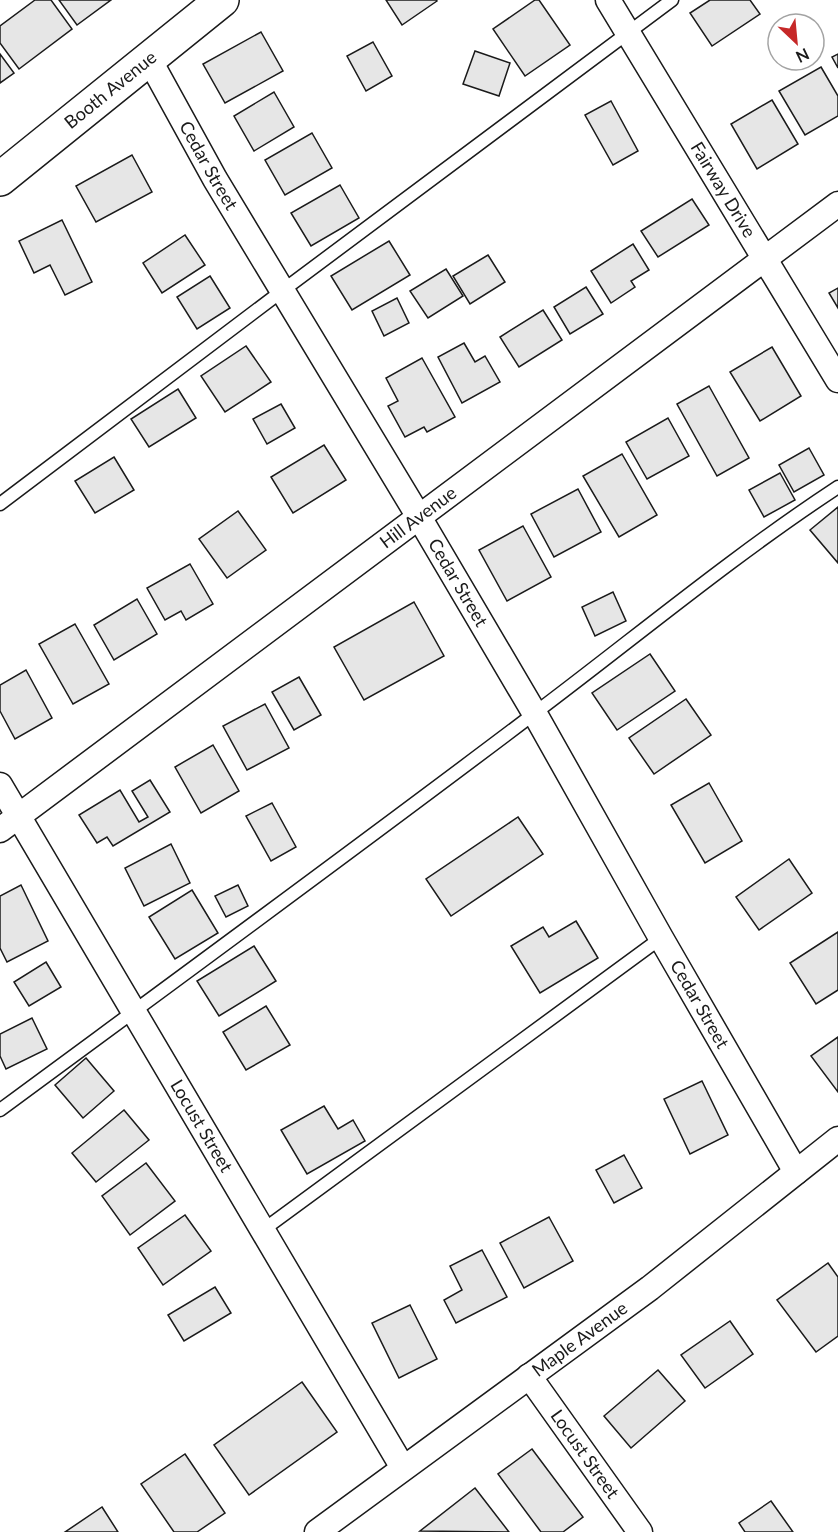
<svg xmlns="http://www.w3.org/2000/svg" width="838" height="1532" viewBox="0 0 838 1532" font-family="Lato,sans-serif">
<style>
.building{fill:#e6e6e6;stroke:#1a1a1a;stroke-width:1.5}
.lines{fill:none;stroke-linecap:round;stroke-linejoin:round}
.lane-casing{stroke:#1a1a1a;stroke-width:15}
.street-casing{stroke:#1a1a1a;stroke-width:27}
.secondary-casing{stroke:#1a1a1a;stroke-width:36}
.lane{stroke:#fff;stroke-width:12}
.street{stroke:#fff;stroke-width:24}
.secondary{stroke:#fff;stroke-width:33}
.labels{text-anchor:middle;stroke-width:4.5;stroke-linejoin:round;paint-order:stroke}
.street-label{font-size:18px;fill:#1a1a1a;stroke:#fff}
</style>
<rect width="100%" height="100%" fill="#fff"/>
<g class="building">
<path d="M35 0H51L72 29 19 69 0 43V26Z"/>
<path d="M59 0H111L77 25Z"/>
<path d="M386 0H436L437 1 402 25Z"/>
<path d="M535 0H539L570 45 525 76 493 29Z"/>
<path d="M710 0H750L760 14 712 46 690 13Z"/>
<path d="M261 32 283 71 225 103 203 64Z"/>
<path d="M373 42 392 76 366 91 347 56Z"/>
<path d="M475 51 510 63 499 96 463 84Z"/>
<path d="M0 54 14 73 0 83Z"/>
<path d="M838 54V68L832 57Z"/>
<path d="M821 67 838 96V116L805 135 779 91Z"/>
<path d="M274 92 294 127 254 151 234 116Z"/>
<path d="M772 100 798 144 757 169 731 124Z"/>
<path d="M611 101 638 151 613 165 585 115Z"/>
<path d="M312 133 332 168 285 195 265 160Z"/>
<path d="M132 155 152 192 96 222 76 186Z"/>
<path d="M340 185 359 218 311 246 291 213Z"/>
<path d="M692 199 709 225 658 257 641 231Z"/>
<path d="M62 220 92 282 65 295 50 265 34 273 19 241Z"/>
<path d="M185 235 205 265 162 293 143 263Z"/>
<path d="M389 241 410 275 352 310 331 276Z"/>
<path d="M633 244 649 270 631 281 635 287 611 303 591 271Z"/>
<path d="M488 255 505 282 470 304 453 276Z"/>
<path d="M446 269 463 296 428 318 410 291Z"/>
<path d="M210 276 230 308 197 329 177 297Z"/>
<path d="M586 287 603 314 570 334 554 307Z"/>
<path d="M838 288V308L829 293Z"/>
<path d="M397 298 409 323 384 336 372 311Z"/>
<path d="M543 310 562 340 519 367 500 337Z"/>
<path d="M464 343 475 362 485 356 500 382 462 403 438 357Z"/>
<path d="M246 346 271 382 225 412 201 376Z"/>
<path d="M772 347 801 396 760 421 730 372Z"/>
<path d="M422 358 455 417 427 432 424 427 405 437 388 406 398 401 386 378Z"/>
<path d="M709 386 749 458 717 476 677 404Z"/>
<path d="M178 389 196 418 149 447 131 419Z"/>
<path d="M281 404 295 428 267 444 253 419Z"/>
<path d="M668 418 689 456 647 479 626 442Z"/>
<path d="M324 445 346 480 293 513 271 477Z"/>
<path d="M809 448 824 475 794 492 779 465Z"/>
<path d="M622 454 657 515 619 537 583 476Z"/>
<path d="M114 457 134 490 95 513 75 481Z"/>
<path d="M780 473 795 500 764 517 749 490Z"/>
<path d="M578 489 601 532 554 557 531 514Z"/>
<path d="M838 507V563L810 530Z"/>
<path d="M238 511 266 550 227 578 199 539Z"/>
<path d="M523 526 551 577 507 601 479 550Z"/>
<path d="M190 564 213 604 186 620 181 611 165 620 147 588Z"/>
<path d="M613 592 626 621 595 636 582 607Z"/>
<path d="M137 599 157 634 114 660 94 625Z"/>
<path d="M414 602 444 656 364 700 334 647Z"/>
<path d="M75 624 109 684 73 704 39 644Z"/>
<path d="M650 654 675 691 617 730 592 693Z"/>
<path d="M26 670 52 718 15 739 0 711V685Z"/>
<path d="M299 677 321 715 294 730 272 692Z"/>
<path d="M686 699 711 735 654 774 629 738Z"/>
<path d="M265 704 289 748 247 770 223 726Z"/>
<path d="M213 745 239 791 201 813 175 767Z"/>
<path d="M150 780 170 812 113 846 107 837 97 843 79 815 120 790 139 822 148 817 132 791Z"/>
<path d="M709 783 742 841 705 863 671 805Z"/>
<path d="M272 803 296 847 271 861 246 816Z"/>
<path d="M518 817 543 854 451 916 426 879Z"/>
<path d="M171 844 190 883 144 906 125 868Z"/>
<path d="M789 859 812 893 759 930 736 897Z"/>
<path d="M21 885 48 941 7 962 0 948V896Z"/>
<path d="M238 885 248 906 226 917 215 896Z"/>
<path d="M192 890 218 933 175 959 149 917Z"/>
<path d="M576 921 598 958 540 993 511 946 543 927 549 937Z"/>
<path d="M838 932V990L816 1004 790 963Z"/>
<path d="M254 946 276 981 219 1016 197 981Z"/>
<path d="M46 962 61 987 29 1006 14 982Z"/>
<path d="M266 1006 290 1045 246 1070 223 1032Z"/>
<path d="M32 1018 47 1049 6 1069 0 1056V1034Z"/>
<path d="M838 1037V1092L811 1056Z"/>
<path d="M86 1058 114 1091 83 1118 55 1085Z"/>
<path d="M702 1081 728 1135 690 1154 664 1099Z"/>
<path d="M324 1106 338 1129 353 1120 365 1141 307 1174 281 1130Z"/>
<path d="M124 1110 149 1140 96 1182 72 1153Z"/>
<path d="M624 1155 642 1188 614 1203 596 1170Z"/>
<path d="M146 1163 175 1201 130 1235 102 1196Z"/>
<path d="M185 1215 211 1251 163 1285 138 1248Z"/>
<path d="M549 1217 573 1261 524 1288 500 1243Z"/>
<path d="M482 1250 507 1297 456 1323 444 1300 462 1290 450 1266Z"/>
<path d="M828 1263 838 1277V1336L816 1352 777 1300Z"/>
<path d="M215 1287 231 1313 184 1341 168 1315Z"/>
<path d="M410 1305 437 1359 399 1378 372 1323Z"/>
<path d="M730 1321 753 1354 705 1388 681 1355Z"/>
<path d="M658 1370 685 1401 631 1448 604 1416Z"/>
<path d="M302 1382 337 1432 249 1495 214 1445Z"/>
<path d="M532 1449 583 1517 563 1532H541L498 1474Z"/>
<path d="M185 1454 225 1513 197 1532H174L141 1484Z"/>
<path d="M475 1488 509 1532 420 1531Z"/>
<path d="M771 1501 793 1532H745L739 1523Z"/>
<path d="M102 1507 118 1532H65Z"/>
</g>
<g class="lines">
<g class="lane-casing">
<g id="lane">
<path d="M0 504 282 291 672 0"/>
<path d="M0 1110C179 978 358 847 535 713 636 637 733 556 838 487"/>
<path d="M263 1230 661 938"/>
</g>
</g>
<g class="street-casing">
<g id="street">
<path id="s1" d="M608 0 838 380"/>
<path id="s2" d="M149 59 215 179 419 517 535 714 661 938 796 1172"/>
<path id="s3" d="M0 785 403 1468"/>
<path id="s4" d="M0 830 838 204"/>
<path id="s5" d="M529 1376 640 1532"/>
<path id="s6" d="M317 1532 650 1288 838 1139"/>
</g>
</g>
<g class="secondary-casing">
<g id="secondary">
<path id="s7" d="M0 179 222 0"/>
</g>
</g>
<use href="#lane" class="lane"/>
<use href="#street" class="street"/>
<use href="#secondary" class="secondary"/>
</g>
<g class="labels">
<g class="street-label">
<text dy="6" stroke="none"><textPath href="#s7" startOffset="142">Booth Avenue</textPath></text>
<text dy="6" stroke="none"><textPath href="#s2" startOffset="122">Cedar Street</textPath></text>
<text dy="6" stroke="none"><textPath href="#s1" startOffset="222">Fairway Drive</textPath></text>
<text dy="6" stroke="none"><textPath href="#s4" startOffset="522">Hill Avenue</textPath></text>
<text dy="6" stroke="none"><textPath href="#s2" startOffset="608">Cedar Street</textPath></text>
<text dy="6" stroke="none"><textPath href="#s2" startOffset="1094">Cedar Street</textPath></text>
<text dy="6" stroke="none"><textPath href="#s3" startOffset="396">Locust Street</textPath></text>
<text dy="6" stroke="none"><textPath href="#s6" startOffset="326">Maple Avenue</textPath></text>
<text dy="6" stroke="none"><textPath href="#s5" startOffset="96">Locust Street</textPath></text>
</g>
</g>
<g transform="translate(796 42) rotate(154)"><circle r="28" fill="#ffffff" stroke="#a3a3a3" stroke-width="1.5"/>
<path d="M0-4.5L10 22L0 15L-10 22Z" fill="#c62828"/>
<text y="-9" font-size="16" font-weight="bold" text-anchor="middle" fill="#1a1a1a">N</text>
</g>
</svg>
